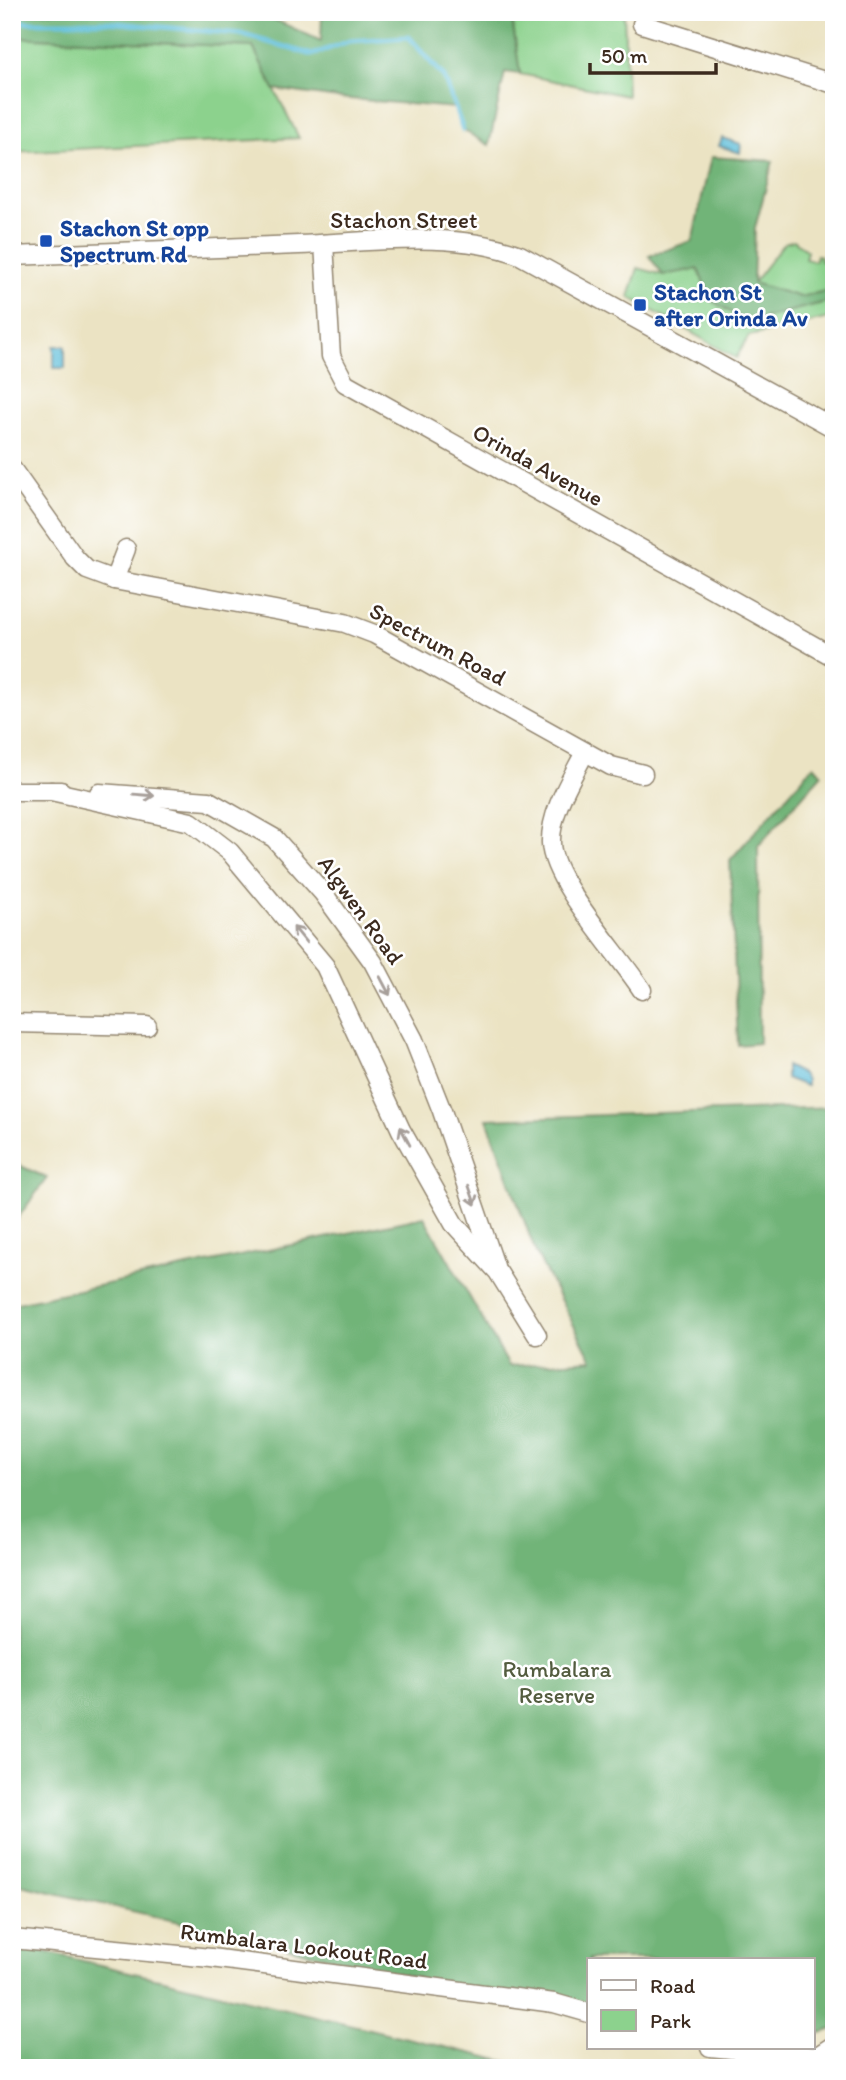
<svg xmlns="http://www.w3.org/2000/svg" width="846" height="2080" viewBox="0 0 846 2080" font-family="Itim,sans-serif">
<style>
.green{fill:#8cd28d;stroke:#647e56;stroke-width:2}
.forest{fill:#71b478;stroke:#566f4b;stroke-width:2}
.water{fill:#5bbdd9;stroke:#4b747c;stroke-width:2}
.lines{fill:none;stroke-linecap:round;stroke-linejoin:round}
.stream{stroke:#5bbdd9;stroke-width:5}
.minor-casing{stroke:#938670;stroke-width:21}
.minor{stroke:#fff;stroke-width:18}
.oneway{stroke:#a79f9a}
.transit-dot{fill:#1a4fb4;stroke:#fff;stroke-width:2.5}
.labels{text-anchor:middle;stroke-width:5;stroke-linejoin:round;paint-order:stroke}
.street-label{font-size:23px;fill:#3b2a1e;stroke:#fff}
.transit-label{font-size:23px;font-weight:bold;fill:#164399;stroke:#fff;text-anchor:start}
.park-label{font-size:23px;fill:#535c3f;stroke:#fff}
</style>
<rect width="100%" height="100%" fill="#fff"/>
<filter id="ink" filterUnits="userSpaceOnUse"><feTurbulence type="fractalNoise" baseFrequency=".0143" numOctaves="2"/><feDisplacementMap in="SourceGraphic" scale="14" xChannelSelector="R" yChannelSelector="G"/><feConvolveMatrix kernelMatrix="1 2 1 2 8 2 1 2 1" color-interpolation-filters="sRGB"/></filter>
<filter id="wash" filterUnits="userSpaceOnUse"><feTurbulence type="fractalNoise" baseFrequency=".00686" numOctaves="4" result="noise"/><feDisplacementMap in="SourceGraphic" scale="28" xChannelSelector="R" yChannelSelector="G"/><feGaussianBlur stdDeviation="1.57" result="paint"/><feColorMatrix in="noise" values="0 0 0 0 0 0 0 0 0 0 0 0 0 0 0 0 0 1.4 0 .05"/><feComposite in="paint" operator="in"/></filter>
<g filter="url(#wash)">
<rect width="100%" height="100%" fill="#ebe3c3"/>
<g class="green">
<path d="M511 12H624L627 96 520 74Z"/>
<path d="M12 37 253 47 299 138 12 152Z"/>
<path d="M794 240 807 251 805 259 815 261 817 255 821 256 820 261 834 262V289L800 297 753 283 784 243Z"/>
<path d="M638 268 663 275 698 269 711 300 747 322 834 300V317L749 336 736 358 629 297Z"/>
</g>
<g class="forest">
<path d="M12 12H258L321 41 322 12H511L520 74 505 72 489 145 463 130 455 108 338 98 274 89 253 47 12 37Z"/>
<path d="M711 157 773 161 755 228 753 283 800 297 834 289V300L747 322 711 300 698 269 663 275 649 256 692 241Z"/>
<path d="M814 765 822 774 758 846 759 1043 738 1045 730 860Z"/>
<path d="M834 1107V2029L813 2035V1959H589V2018L12 1883V1304L424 1217 509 1366 592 1360 536 1253 487 1119Z"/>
<path d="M12 1162 47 1178 12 1226Z"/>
<path d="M12 1944 533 2068H12Z"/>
</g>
<g class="water">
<path d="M722 138 741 144 740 153 719 146Z"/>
<rect x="54" y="346" width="11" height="22"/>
<path d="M786 1066 802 1074 806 1080V1086L786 1078Z"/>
</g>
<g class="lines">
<path class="stream" d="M12 22H105L241 34 312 55 349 41 409 37 444 77 463 130"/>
</g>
</g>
<g filter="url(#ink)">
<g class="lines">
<g class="minor-casing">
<g id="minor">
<path d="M642 24 834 84"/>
<path d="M324 244 331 356 345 383 834 657"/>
<path d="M12 256C108 252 204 249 299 245 369 242 455 230 520 255L834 428"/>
<path d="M12 469 75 558 87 570 114 580 345 623 374 634 611 766 643 774"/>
<path d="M114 580 126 549"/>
<path d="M585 752C572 778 550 812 551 843 552 882 619 954 642 990"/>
<path d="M12 791H61"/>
<path d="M51 791 191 822 230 852 325 966 401 1130 454 1224 498 1272 537 1335"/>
<path d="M99 793 209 801 274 838 323 893 373 962 414 1040 442 1111 495 1266"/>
<path d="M12 1023 147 1026"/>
<path d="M12 1939 211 1958 554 2003 589 2013"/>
<path d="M710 2047 816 2057 834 2045"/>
</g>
</g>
<use href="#minor" class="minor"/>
</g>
<defs><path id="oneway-shaft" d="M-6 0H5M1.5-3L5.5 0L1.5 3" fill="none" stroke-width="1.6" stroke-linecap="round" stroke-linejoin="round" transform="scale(1.75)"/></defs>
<g class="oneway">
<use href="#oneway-shaft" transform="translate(144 795) rotate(5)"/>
<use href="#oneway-shaft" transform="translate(300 935) rotate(-129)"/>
<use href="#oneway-shaft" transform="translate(385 986) rotate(62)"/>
<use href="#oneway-shaft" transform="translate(405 1136) rotate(-118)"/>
<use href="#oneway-shaft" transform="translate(472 1195) rotate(71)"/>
</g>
</g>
<g class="transit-dot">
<rect x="39" y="234" width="14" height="14" rx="3.5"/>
<rect x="633" y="298" width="14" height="14" rx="3.5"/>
</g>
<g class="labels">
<g class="street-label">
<text x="404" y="228">Stachon Street</text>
<text transform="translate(538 465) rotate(29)" y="8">Orinda Avenue</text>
<text transform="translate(438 644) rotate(28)" y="8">Spectrum Road</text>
<text transform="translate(361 910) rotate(54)" y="8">Algwen Road</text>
<text transform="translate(304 1946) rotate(7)" y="8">Rumbalara Lookout Road</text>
</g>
<g class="transit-label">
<text x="60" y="236">Stachon St opp<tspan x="60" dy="26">Spectrum Rd</tspan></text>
<text x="654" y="300">Stachon St<tspan x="654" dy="26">after Orinda Av</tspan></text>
</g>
<g class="park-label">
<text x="557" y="1677">Rumbalara<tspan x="557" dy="26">Reserve</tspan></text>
</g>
</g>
<rect width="846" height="2080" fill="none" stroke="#fff" stroke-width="42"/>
<rect x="587" y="1958" width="228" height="91" fill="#ffffff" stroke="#b1aaa5" stroke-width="2"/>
<rect x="601" y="1980" width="35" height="10" fill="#ffffff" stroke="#b1aaa5" stroke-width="2"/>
<text x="650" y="1993" font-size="21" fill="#3b2a1e">Road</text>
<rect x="601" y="2010" width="35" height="21" fill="#8cd28d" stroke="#b1aaa5" stroke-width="2"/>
<text x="650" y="2028" font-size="21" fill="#3b2a1e">Park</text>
<path d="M590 63v10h126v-10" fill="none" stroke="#3b2a1e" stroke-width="3.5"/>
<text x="601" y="63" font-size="21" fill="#3b2a1e" stroke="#ffffff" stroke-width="5" paint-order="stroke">50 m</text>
</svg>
